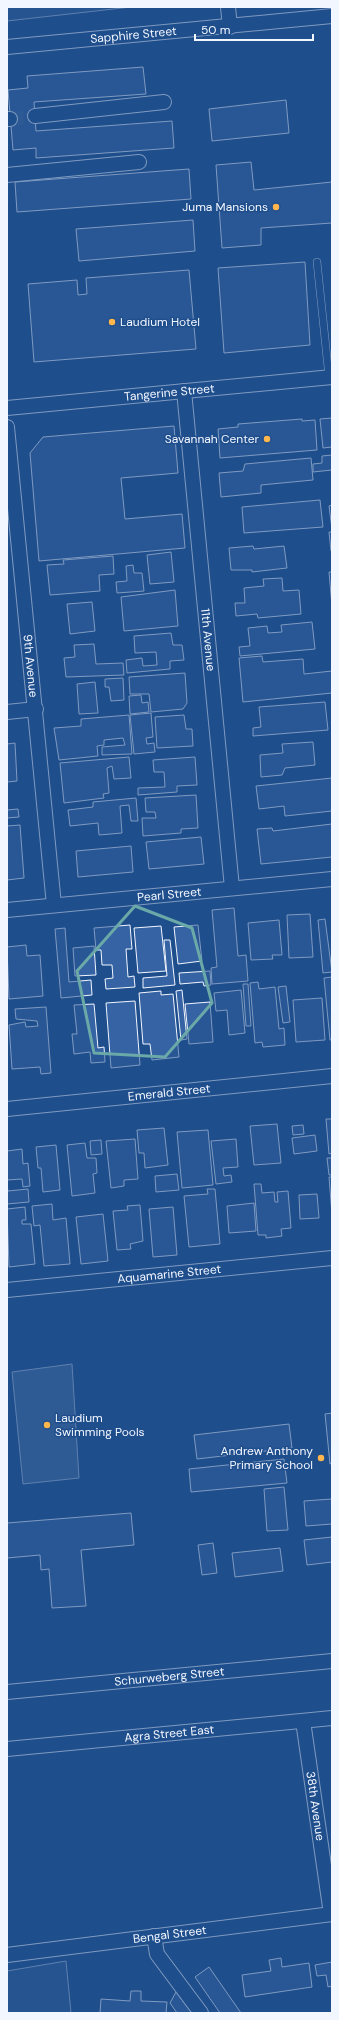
<svg xmlns="http://www.w3.org/2000/svg" width="339" height="2020" viewBox="0 0 339 2020" font-family="'DM Sans',sans-serif">
<style>
.green{fill:#305b95;stroke:#a8bbd7}
.water{fill:#446ba0;stroke:#a8bbd7}
.building{fill:#3563a3;stroke:#f2f6ff}
.lines{fill:none;stroke-linecap:round;stroke-linejoin:round}
.street-tunnel{stroke:#3f679d;stroke-width:14;stroke-dasharray:14 7;stroke-linecap:butt}
.lane-casing{stroke:#f2f6ff;stroke-width:8}
.street-casing{stroke:#f2f6ff;stroke-width:16}
.lane{stroke:#1f4e8c;stroke-width:7}
.street{stroke:#1f4e8c;stroke-width:14}
.marked{fill:none;stroke:#6aa9a8;stroke-width:3;stroke-linejoin:round}
.poi-dot{fill:#ffb74d;stroke:#1f4e8c;stroke-width:1.5}
.labels{text-anchor:middle;stroke-width:3;stroke-linejoin:round;paint-order:stroke}
.street-label{font-size:12px;fill:#f2f6ff;stroke:#1f4e8c}
.poi-label{font-size:12px;fill:#f2f6ff;stroke:#1f4e8c;text-anchor:end}
</style>
<rect width="100%" height="100%" fill="#1f4e8c"/>
<g class="green">
<path d="M7 7H131L7 21Z"/>
<path d="M66 1961 71 2013H7V1971Z"/>
</g>
<path class="water" d="M72 1364 79 1478 23 1484 12 1372Z"/>
<g class="building">
<path d="M143 67 146 94 34 102 36 131 172 121 174 148 36 158V148L13 150 8 90 28 88 27 76Z"/>
<path d="M286 100 289 133 212 141 209 109Z"/>
<path d="M251 162 254 190 332 182V223L261 228V245L222 248 216 165Z"/>
<path d="M189 169 191 199 17 212 15 182Z"/>
<path d="M193 220 195 251 79 261 76 229Z"/>
<path d="M305 262 310 345 224 353 218 268Z"/>
<path d="M189 270 196 349 34 362 28 284 77 280 78 295 87 294 86 278Z"/>
<path d="M332 418V447L323 448 320 419Z"/>
<path d="M302 419V421L315 420 317 450 220 458 218 429 238 427V424Z"/>
<path d="M174 426 178 473 121 478 125 519 182 514 185 548 39 561 30 453 43 437Z"/>
<path d="M332 455V470L313 472V464L322 463V456Z"/>
<path d="M311 458 313 480 261 485V493L221 497 219 473 243 471 245 464Z"/>
<path d="M320 500 323 527 244 533 242 507Z"/>
<path d="M332 505V529L329 506Z"/>
<path d="M329 532H332V551H331Z"/>
<path d="M253 546 254 549 284 546 287 568 252 572V570H231L229 548Z"/>
<path d="M171 552 174 582 150 584 147 555Z"/>
<path d="M113 556 114 574 99 575 100 591 50 595 47 565 64 564 63 560Z"/>
<path d="M133 565 134 573H142L144 591 117 593 116 582 127 581 126 566Z"/>
<path d="M329 572H332V606Z"/>
<path d="M282 578 283 591 299 590 301 614 258 618 257 614 236 616 235 603H245L244 588 264 586 263 579Z"/>
<path d="M175 590 178 626 124 631 121 597Z"/>
<path d="M92 602 95 631 70 634 67 604Z"/>
<path d="M312 622 315 649 240 656 239 647 250 646 248 628 267 626 268 633 282 632 281 625Z"/>
<path d="M171 633 173 645H182L184 660 170 661V669L127 673 126 660 142 658 143 666 157 665 156 652 135 653 134 636Z"/>
<path d="M94 644 96 664 123 663 124 675 66 677 64 658 75 657 74 645Z"/>
<path d="M262 656 263 662 303 659 304 674 332 671V693L243 702 239 658Z"/>
<path d="M185 673 187 703 183 709 151 712 149 694H130L129 677Z"/>
<path d="M123 678 124 700 111 701 109 687H105V679Z"/>
<path d="M95 682 98 713 79 714 77 684Z"/>
<path d="M141 695 142 703 148 702 149 712 130 714 129 696Z"/>
<path d="M325 702 328 730 253 736V728L261 727 259 707Z"/>
<path d="M151 713 153 737 146 738 147 744 154 743 155 752 134 754 130 715Z"/>
<path d="M129 715 132 754 102 755V747L125 745 123 738 104 740V745L97 746 98 756 59 760 54 728 81 726V719Z"/>
<path d="M184 715 186 729H192L193 746 157 748 155 717Z"/>
<path d="M313 742 315 765 285 768 282 775 261 777 260 755 283 753 282 744Z"/>
<path d="M15 743 17 781 7 782V744Z"/>
<path d="M129 757 131 778 114 779 112 766 107 768 109 793 103 794 104 798 64 803 60 763Z"/>
<path d="M195 757 197 785 177 786V792L138 795V788L165 787 164 772H154L153 760Z"/>
<path d="M332 778V811L285 816 284 806 259 809 256 786Z"/>
<path d="M196 795 198 828 181 829V833L143 836 142 818H156L155 812H146L145 798Z"/>
<path d="M136 798 138 821H131L129 805 120 806 122 833 99 835 98 823 70 826 68 810 93 807V802Z"/>
<path d="M18 809 19 817 7 818V810Z"/>
<path d="M332 824V857L261 864 257 829 272 828 273 831Z"/>
<path d="M20 825 24 878 7 880V826Z"/>
<path d="M201 837 204 864 149 869 146 842Z"/>
<path d="M131 846 133 872 78 877 76 851Z"/>
<path d="M234 908 238 956 246 955 248 981 212 984 211 968 217 967 212 910Z"/>
<path d="M310 914 313 957 289 958 287 915Z"/>
<path d="M325 919 332 972 323 973 318 920Z"/>
<path d="M279 920 282 955H272L273 959 251 960 248 923Z"/>
<path d="M130 925 132 949H126L128 977 134 976 135 987 106 989 105 979 113 978 112 965H102L101 950H96L94 928Z"/>
<path d="M198 925 202 961 178 964 174 927Z"/>
<path d="M161 926 166 971 138 973 134 928Z"/>
<path d="M65 928 69 982 91 980 92 995 61 998 55 929Z"/>
<path d="M164 940H170L175 985 143 988V978L167 976Z"/>
<path d="M26 945 27 956 40 955 43 996 9 999 7 947Z"/>
<path d="M94 946 96 975 75 976 73 948Z"/>
<path d="M210 971 211 985 204 986 203 982 180 984 179 973Z"/>
<path d="M332 977V1040H330L324 978Z"/>
<path d="M258 982 259 989 275 987 279 1029 284 1028 285 1045 263 1047 262 1042 255 1043 250 983Z"/>
<path d="M243 984H248L251 1026H246Z"/>
<path d="M286 986 290 1022 283 1023 278 987Z"/>
<path d="M182 990 187 1039 181 1040 176 991Z"/>
<path d="M241 990 245 1033 229 1035 227 1010 216 1011 214 993Z"/>
<path d="M161 991V995L173 994 179 1057 152 1060 150 1044H143L139 993Z"/>
<path d="M322 998 325 1040 296 1042 293 1000Z"/>
<path d="M135 1001 140 1065 111 1068 106 1003Z"/>
<path d="M210 1002 213 1042 189 1044 185 1004Z"/>
<path d="M94 1004 98 1048 104 1047 105 1062 91 1063 90 1052 74 1054 72 1034H77L74 1005Z"/>
<path d="M46 1007 51 1073 41 1074 40 1067 12 1069 9 1025 25 1022 26 1027 38 1026 37 1021 16 1019 15 1009Z"/>
<path d="M326 1119H332V1153L329 1154Z"/>
<path d="M277 1124 281 1163 254 1165 250 1126Z"/>
<path d="M303 1125 304 1134 293 1135 292 1126Z"/>
<path d="M164 1128 168 1165 145 1168 144 1153H139L137 1130Z"/>
<path d="M208 1130 213 1185 182 1188 177 1132Z"/>
<path d="M315 1135 317 1151 294 1154 292 1138Z"/>
<path d="M135 1139 138 1179 124 1180V1186L111 1188 106 1141Z"/>
<path d="M236 1139 238 1167 223 1168 224 1176 231 1175 232 1182 216 1184 211 1141Z"/>
<path d="M101 1140 102 1154 91 1155 90 1141Z"/>
<path d="M85 1143 87 1158H96L97 1173 93 1174 95 1193 72 1196 67 1145Z"/>
<path d="M56 1145 60 1190 43 1192 41 1168H38L36 1147Z"/>
<path d="M22 1149 23 1164 28 1163 30 1186 23 1187 22 1179 7 1180V1151Z"/>
<path d="M327 1158H332V1175H329Z"/>
<path d="M177 1174 179 1190 156 1192 155 1176Z"/>
<path d="M329 1177H332V1214Z"/>
<path d="M254 1184H261L262 1193 274 1192 275 1202H278L277 1192 288 1191 291 1228 281 1229 282 1236 266 1238V1235H258Z"/>
<path d="M7 1186 8 1191 28 1189 29 1202 7 1204Z"/>
<path d="M207 1189H215L220 1244 189 1247 184 1196 208 1194Z"/>
<path d="M317 1194 319 1218 300 1219 299 1195Z"/>
<path d="M254 1203 256 1231 229 1233 227 1206Z"/>
<path d="M52 1204 53 1220 66 1218 70 1264 44 1266 40 1225 34 1226 32 1206Z"/>
<path d="M140 1205 143 1241 130 1244 131 1249 117 1250 113 1211 128 1210 127 1206Z"/>
<path d="M25 1207 26 1220H22V1224H31L35 1264 9 1267 7 1209Z"/>
<path d="M173 1207 177 1255 153 1257 149 1209Z"/>
<path d="M103 1214 108 1261 81 1264 76 1217Z"/>
<path d="M332 1413V1463L330 1464 325 1414Z"/>
<path d="M289 1424 292 1448 197 1459 194 1435Z"/>
<path d="M284 1459 287 1483 191 1492 189 1469Z"/>
<path d="M284 1487 288 1530 267 1531 264 1489Z"/>
<path d="M332 1499V1524L306 1526 304 1501Z"/>
<path d="M131 1513 134 1545 81 1550 86 1606 52 1608 49 1569 41 1570 40 1555 7 1558V1523Z"/>
<path d="M332 1537V1562L307 1565 304 1540Z"/>
<path d="M213 1543 217 1573 202 1575 198 1545Z"/>
<path d="M280 1548 283 1571 235 1577 232 1553Z"/>
<path d="M281 1958 282 1967 309 1963 312 1987 245 1997 242 1975 271 1971 269 1960Z"/>
<path d="M332 1962V1986L328 1987 326 1975 317 1976 315 1965Z"/>
<path d="M209 1967 241 2013H220L195 1977Z"/>
<path d="M131 1991H141V2001L167 2002 166 2013H100L101 1999 130 2001Z"/>
<path d="M176 1992 192 2013H177L170 2003Z"/>
</g>
<g class="lines">
<path class="street-tunnel" d="M10 119 35 116"/>
<g class="lane-casing">
<path id="lane" d="M317 262 329 377"/>
</g>
<g class="street-casing">
<g id="street">
<path d="M228 7 230 27"/>
<path id="s1" d="M7 47 332 16"/>
<path d="M35 116 164 102"/>
<path d="M7 119H10"/>
<path d="M7 175 139 162"/>
<path id="s2" d="M184 391 232 888"/>
<path id="s3" d="M7 408 332 377"/>
<path id="s4" d="M7 427 54 905"/>
<path d="M7 712 36 709"/>
<path id="s5" d="M7 910 332 879"/>
<path id="s6" d="M7 1109 332 1076"/>
<path id="s7" d="M7 1290 332 1258"/>
<path id="s8" d="M7 1692 332 1661"/>
<path id="s9" d="M303 1721 331 1914"/>
<path id="s10" d="M7 1749 332 1718"/>
<path d="M154 1936 157 1954 201 2013"/>
<path id="s11" d="M7 1955 332 1914"/>
</g>
</g>
<use href="#lane" class="lane"/>
<use href="#street" class="street"/>
</g>
<path d="M0 0H339V2020H0ZM135 906 192 928 212 1003 165 1057 94 1053 77 971Z" fill="#1f4e8c" fill-opacity=".55" fill-rule="evenodd"/>
<path class="marked" d="M135 906 192 928 212 1003 165 1057 94 1053 77 971Z"/>
<g class="poi-dot">
<circle cx="276" cy="207" r="4"/>
<circle cx="112" cy="322" r="4"/>
<circle cx="267" cy="439" r="4"/>
<circle cx="47" cy="1425" r="4"/>
<circle cx="321" cy="1458" r="4"/>
</g>
<g class="labels">
<g class="street-label">
<text dy="4" stroke="none"><textPath href="#s1" startOffset="127">Sapphire Street</textPath></text>
<text dy="4" stroke="none"><textPath href="#s3" startOffset="163">Tangerine Street</textPath></text>
<text dy="4" stroke="none"><textPath href="#s2" startOffset="250">11th Avenue</textPath></text>
<text dy="4" stroke="none"><textPath href="#s4" startOffset="240">9th Avenue</textPath></text>
<text dy="4" stroke="none"><textPath href="#s5" startOffset="163">Pearl Street</textPath></text>
<text dy="4" stroke="none"><textPath href="#s6" startOffset="163">Emerald Street</textPath></text>
<text dy="4" stroke="none"><textPath href="#s7" startOffset="163">Aquamarine Street</textPath></text>
<text dy="4" stroke="none"><textPath href="#s8" startOffset="163">Schurweberg Street</textPath></text>
<text dy="4" stroke="none"><textPath href="#s10" startOffset="163">Agra Street East</textPath></text>
<text dy="4" stroke="none"><textPath href="#s9" startOffset="86">38th Avenue</textPath></text>
<text dy="4" stroke="none"><textPath href="#s11" startOffset="164">Bengal Street</textPath></text>
</g>
<g class="poi-label">
<text x="268" y="211">Juma Mansions</text>
<text x="120" y="326" text-anchor="start">Laudium Hotel</text>
<text x="259" y="443">Savannah Center</text>
<text x="55" y="1422" text-anchor="start">Laudium<tspan x="55" dy="14">Swimming Pools</tspan></text>
<text x="313" y="1455">Andrew Anthony<tspan x="313" dy="14">Primary School</tspan></text>
</g>
</g>
<rect width="339" height="2020" fill="none" stroke="#f2f6ff" stroke-width="16"/>
<path d="M195 34v6h118v-6" fill="none" stroke="#f2f6ff" stroke-width="2"/>
<text x="201" y="34" font-size="12" fill="#f2f6ff" stroke="#1f4e8c" stroke-width="3" paint-order="stroke">50 m</text>
</svg>
